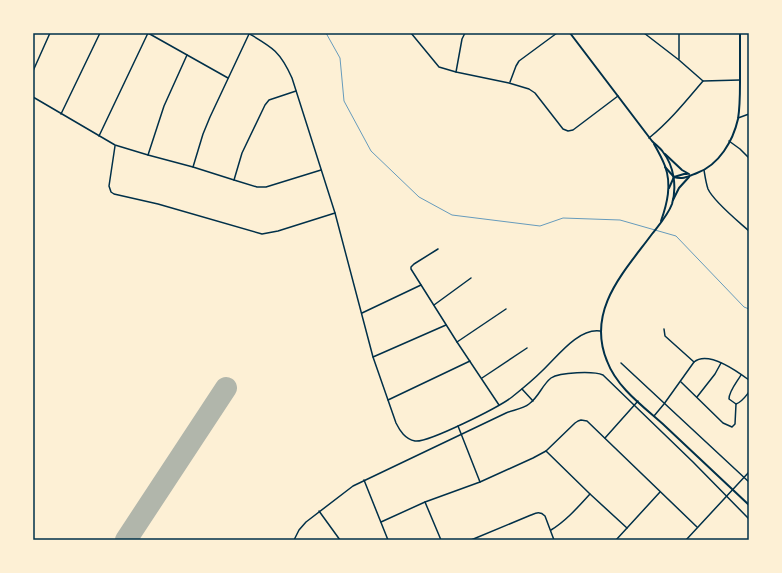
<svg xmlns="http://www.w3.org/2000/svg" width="782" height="573" viewBox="0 0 782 573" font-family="'DM Sans',sans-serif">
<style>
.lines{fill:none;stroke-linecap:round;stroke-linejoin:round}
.stream{stroke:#669bbc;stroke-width:1}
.runway{stroke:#b1b6ab;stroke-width:22}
.minor{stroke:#003049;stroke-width:1.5}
.tertiary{stroke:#003049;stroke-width:2}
.secondary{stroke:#003049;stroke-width:2}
.neatline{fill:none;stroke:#003049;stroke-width:1.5}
</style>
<rect width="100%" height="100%" fill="#fdf0d5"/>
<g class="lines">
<path class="stream" d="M326 33 340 58 344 101 371 151 419 197 452 215 540 226 563 218 620 220 676 236 744 307 749 309"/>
<path class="runway" d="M126 540 226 388"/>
<g class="minor">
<path d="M248 33C272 47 280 51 292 78L335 213 373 357 396 423C400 431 405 439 415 441 428 443 499 407 512 397 522 389 533 380 542 371 557 357 578 328 600 331"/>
<path d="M411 33 439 67 456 72 509 83 529 89 535 93 563 129 568 131 573 130 618 96"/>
<path d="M644 33 679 60 703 81 740 80"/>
<path d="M679 59V33"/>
<path d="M33 71 50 33"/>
<path d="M456 72 462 39 465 33"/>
<path d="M510 82 516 66 519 61 557 33"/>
<path d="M33 97 115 145 148 155 193 167 234 180 257 187H266L321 170"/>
<path d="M61 114 100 33"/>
<path d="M738 118 749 114"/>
<path d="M99 136 148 33 228 78"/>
<path d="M649 138C670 121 686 101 703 81"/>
<path d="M729 141 740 149 749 158"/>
<path d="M115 146 109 186 111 192 114 194 158 204 262 234 278 231 335 213"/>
<path d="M148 155 164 106 187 55"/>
<path d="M193 167 203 134 210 117 249 34"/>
<path d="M704 170C705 176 706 183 708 189 714 202 738 221 749 231"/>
<path d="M234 180 242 153 265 105 269 100 296 91"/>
<path d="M438 249 414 264 411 267V269L457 342 499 405"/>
<path d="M434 305 471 278"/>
<path d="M362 313 421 285"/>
<path d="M664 329 665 336 694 362"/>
<path d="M457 342 506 309"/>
<path d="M373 357 446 325"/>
<path d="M621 363 749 482"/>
<path d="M741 375C737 382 729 391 729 399L736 404C742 402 745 397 749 392"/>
<path d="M482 378 527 348"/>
<path d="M681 382 723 423 732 427 735 424 736 404"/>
<path d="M522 389 533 401"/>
<path d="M697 397 715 374 721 363"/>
<path d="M388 400 470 361"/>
<path d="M654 416 664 404 694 362C708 350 737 371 749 380"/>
<path d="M458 426 480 482"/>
<path d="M605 438 638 401"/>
<path d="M546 451 590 494 627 528"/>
<path d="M364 480 388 540"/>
<path d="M425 502 441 540"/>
<path d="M319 511 340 540"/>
<path d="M381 522 425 502 480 482 533 458 546 451 575 423 578 421 581 420 587 421 697 527"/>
<path d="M551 530C566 521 578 507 590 494"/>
<path d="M294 540 299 530 306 522 353 486 506 413C513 410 523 409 529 404 539 397 542 385 551 378 560 372 594 371 603 375L634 405 693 462 749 519"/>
<path d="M471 540 531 515C536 513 540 511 545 516L554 540"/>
<path d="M616 540 660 492"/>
<path d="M686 540 749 472"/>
</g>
<g class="tertiary">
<path d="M665 167 674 177C683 180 689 176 697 173 719 165 733 141 738 119 740 107 740 94 740 82 740 66 740 49 740 33"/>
<path d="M669 188 674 177 684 174H687"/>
</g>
<g class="secondary">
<path d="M570 33 652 141C656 145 660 148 663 152 674 166 677 187 672 204 668 215 659 225 652 234 624 272 586 310 607 361 617 388 644 407 665 426 693 452 721 479 749 505"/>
<path d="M654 144C658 151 662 158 665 166 672 185 667 204 661 221"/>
<path d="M665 154 682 170 689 174"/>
<path d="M673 200 679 188 689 177"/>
</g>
</g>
<rect width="782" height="573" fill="none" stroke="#fdf0d5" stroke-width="68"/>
<rect x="34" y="34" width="714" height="505" class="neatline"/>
</svg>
